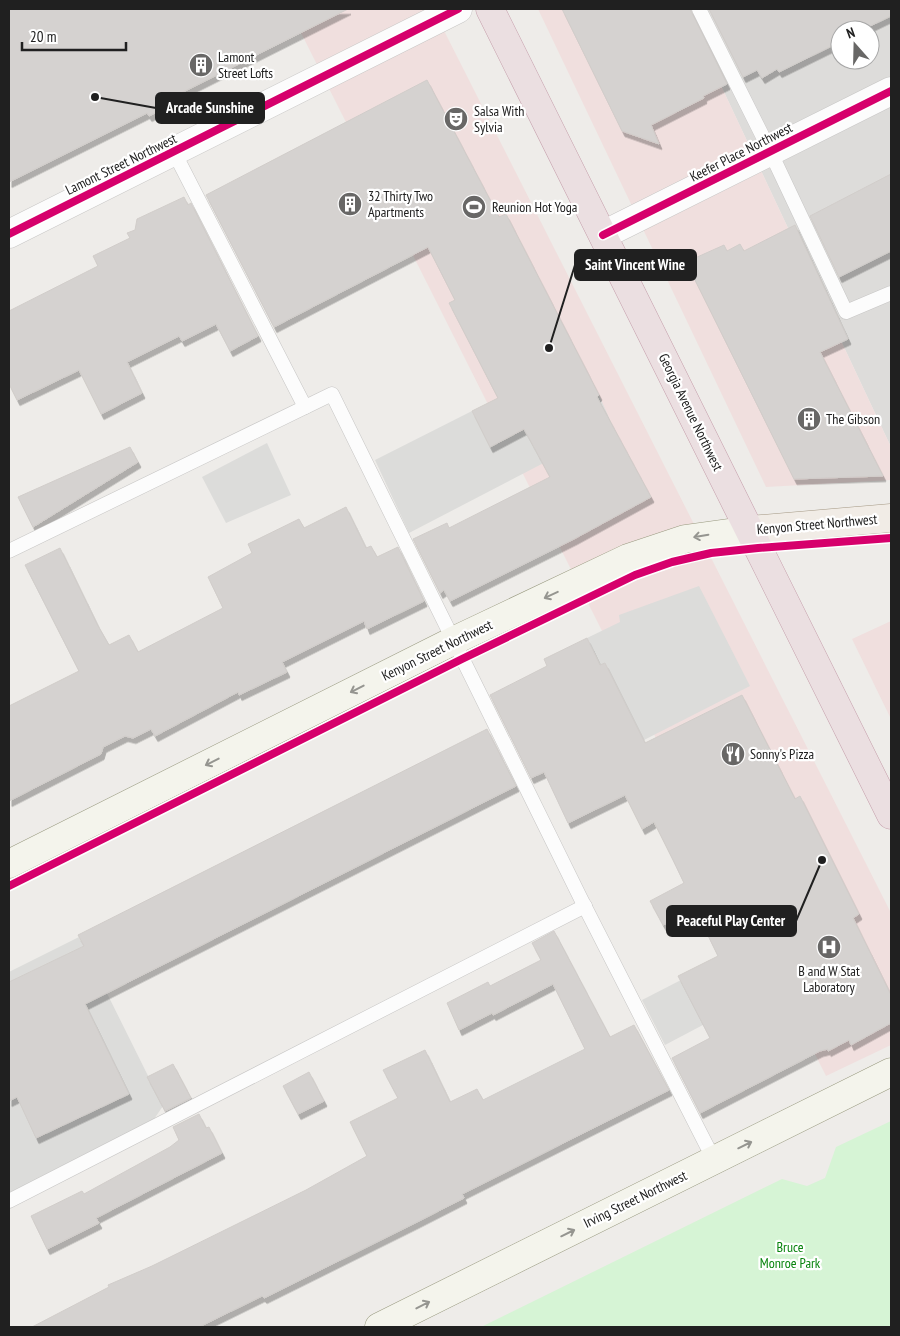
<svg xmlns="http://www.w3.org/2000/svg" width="900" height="1336" viewBox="0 0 900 1336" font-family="'PT Sans Narrow',sans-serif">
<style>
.residential{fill:#dddcda;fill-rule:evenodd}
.commercial{fill:#f0dfde}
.religious{fill:#dcdcda}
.park{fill:#d6f4d5}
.building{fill:#d5d2d0;stroke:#d1cdca;filter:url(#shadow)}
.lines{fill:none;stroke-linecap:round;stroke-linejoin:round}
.lane-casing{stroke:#c7c6c5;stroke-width:15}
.street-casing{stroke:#c7c6c5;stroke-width:29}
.secondary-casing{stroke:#98997f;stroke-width:29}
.primary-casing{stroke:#a59985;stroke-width:29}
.highway-casing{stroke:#c59eab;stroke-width:29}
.lane{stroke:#fcfcfc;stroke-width:14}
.street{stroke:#fcfcfc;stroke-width:28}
.secondary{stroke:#f4f4ec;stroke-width:28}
.primary{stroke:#f1ece6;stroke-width:28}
.highway{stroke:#ebdfe1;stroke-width:28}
.cycleway-casing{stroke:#fff;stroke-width:11}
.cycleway{stroke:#d6006c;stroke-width:8}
.oneway{stroke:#959590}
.labels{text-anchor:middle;stroke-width:4.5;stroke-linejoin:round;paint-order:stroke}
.poi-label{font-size:14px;fill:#202020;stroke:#fff;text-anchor:start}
.street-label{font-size:14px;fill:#202020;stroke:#fff}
.park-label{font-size:14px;fill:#08840d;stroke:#fff}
.leader{fill:none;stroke:#202020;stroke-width:2}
.callout-dot{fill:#202020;stroke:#fff;stroke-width:2}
.callout{fill:#202020;stroke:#202020;stroke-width:2}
.callout-label{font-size:15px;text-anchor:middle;font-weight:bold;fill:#fff}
</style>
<defs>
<filter id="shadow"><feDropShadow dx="3" dy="5.5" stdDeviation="0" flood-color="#0004"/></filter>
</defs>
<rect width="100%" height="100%" fill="#eeece9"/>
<path class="residential" d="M685 9H891V447ZM840 30H870V60H840Z"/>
<g class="commercial">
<path d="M289 9H433L891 913V1045L826 1076Z"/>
<path d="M538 9H685L891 447V480L766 487Z"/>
<path d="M891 621V719L852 639Z"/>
</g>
<g class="religious">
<path d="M599 395 613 427 409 533 375 460 472 411 490 447 579 401 582 405Z"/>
<path d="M267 443 291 495 226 523 202 477Z"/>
<path d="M699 586 750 686 644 740 605 663 600 665 587 638 620 622 619 615Z"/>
<path d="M79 937 163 1106 154 1119 9 1193V1101L16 1097 9 1081V972Z"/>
<path d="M807 970 665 1045 642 1000 681 980Z"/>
</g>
<path class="park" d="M891 1121V1327H481L782 1179 807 1186 825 1178 836 1147Z"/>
<g class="building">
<path d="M9 9H348L179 94 182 99 149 116 147 113 9 182Z"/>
<path d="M562 9H690L727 84 703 96 704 98 651 125 659 144 622 131Z"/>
<path d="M709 9H891V16L862 30H840V42L779 72 777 69 762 78 757 70 743 77Z"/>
<path d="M427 80 499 217 506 214 599 395 597 397 651 497 574 539 450 601 444 590 440 593 413 539 447 523 449 528 550 477 524 429 490 447 472 411 498 398 449 303 455 300 428 247 274 327 206 195Z"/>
<path d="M891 174V251L839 277 810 216Z"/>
<path d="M184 197 188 205 191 203 258 336 230 351 216 324 182 341 179 336 127 362 142 393 101 414 79 370 17 400 9 384V311L98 266 93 256 130 238 127 233 135 230 137 219Z"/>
<path d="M795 225 848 339 820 352 883 476 794 479 691 272 695 258 724 245 727 251 740 244 744 251Z"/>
<path d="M130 447 138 462 33 527 18 497Z"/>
<path d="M346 507 366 548 371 546 377 557 398 547 424 601 367 629 364 621 282 662 287 672 239 695 238 692 155 736 151 729 133 738 125 736 103 747 101 754 9 801V706L79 671 25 565 60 548 97 624 109 645 129 635 138 652 223 608 208 577 252 553 248 544 299 519 304 528Z"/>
<path d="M587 638 600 665 605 663 645 743 742 695 795 799 800 796 859 914 853 918 891 995V1023L851 1045 849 1040 828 1051V1049L820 1051 700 1113 672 1058 710 1038 678 976 718 956 695 909 663 925 650 901 684 883 673 860 654 822 642 829 625 795 568 823 544 772 531 778 490 695 547 666 544 659Z"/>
<path d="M487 729 516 786 85 1004 129 1094 36 1138 17 1097 9 1101V982L84 946 78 935Z"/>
<path d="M554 931 610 1037 634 1025 669 1090 462 1194 464 1198 415 1223 264 1298 262 1296 199 1327H32L109 1287 108 1285 152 1266 306 1190 367 1156 350 1122 398 1098 383 1070 425 1050 450 1102 477 1089 483 1100 585 1049 553 984 493 1015 492 1013 459 1030 447 1003 488 982 490 986 541 960 532 943Z"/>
<path d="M173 1064 191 1098 165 1111 147 1077Z"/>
<path d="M309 1072 324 1101 298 1114 283 1086Z"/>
<path d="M199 1114 206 1128 209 1127 222 1153 96 1218 99 1223 47 1249 31 1216 82 1191 84 1194 170 1147 179 1140 173 1127Z"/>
</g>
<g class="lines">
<g class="lane-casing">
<g id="lane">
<path d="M699 9 770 151 846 312 891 293"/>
<path d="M174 152 305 407"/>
<path d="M9 551 332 394 581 899 714 1160"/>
<path d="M9 1201 585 906"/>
</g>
</g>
<g class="street-casing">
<g id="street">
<path d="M9 234 458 9"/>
<path d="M603 235 891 91"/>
</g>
</g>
<g class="secondary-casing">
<g id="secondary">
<path d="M9 864 453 641 628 558 685 539 750 530"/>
<path d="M379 1327 891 1072"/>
</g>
</g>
<g class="primary-casing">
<path id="primary" d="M750 530 891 518"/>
</g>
<g class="highway-casing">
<path id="highway" d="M490 9 891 815"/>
</g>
<use href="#lane" class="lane"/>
<use href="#street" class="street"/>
<use href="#secondary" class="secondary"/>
<use href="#primary" class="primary"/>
<use href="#highway" class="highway"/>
<g class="cycleway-casing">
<g id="cycleway">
<path d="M9 234 458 9"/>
<path d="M603 235 891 91"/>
<path d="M9 886 462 659 635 575 672 562 711 553 758 548 891 538"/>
</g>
</g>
<use href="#cycleway" class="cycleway"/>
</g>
<defs><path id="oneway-shaft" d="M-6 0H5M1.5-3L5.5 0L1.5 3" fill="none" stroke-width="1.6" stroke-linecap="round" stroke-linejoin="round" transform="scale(1.25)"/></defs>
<g class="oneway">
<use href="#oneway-shaft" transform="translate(701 536) rotate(170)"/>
<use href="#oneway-shaft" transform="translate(551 595) rotate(155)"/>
<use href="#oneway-shaft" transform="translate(357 689) rotate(153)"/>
<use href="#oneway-shaft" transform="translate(212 762) rotate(153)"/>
<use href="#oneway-shaft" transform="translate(745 1145) rotate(-26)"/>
<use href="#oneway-shaft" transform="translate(568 1233) rotate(-26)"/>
<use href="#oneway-shaft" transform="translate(423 1305) rotate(-27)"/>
</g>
<defs>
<g id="building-disc" transform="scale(1.25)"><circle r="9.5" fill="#686766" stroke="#fff"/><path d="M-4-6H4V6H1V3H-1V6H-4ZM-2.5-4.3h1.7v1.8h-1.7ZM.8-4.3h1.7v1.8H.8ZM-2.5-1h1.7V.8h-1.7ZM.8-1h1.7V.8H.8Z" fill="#fff"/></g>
<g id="theatre-disc" transform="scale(1.25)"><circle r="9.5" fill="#686766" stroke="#fff"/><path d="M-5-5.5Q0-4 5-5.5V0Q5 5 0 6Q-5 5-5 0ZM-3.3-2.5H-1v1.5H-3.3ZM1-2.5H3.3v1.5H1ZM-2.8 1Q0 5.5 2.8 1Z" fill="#fff"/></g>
<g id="stadium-disc" transform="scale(1.25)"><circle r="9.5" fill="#686766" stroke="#fff"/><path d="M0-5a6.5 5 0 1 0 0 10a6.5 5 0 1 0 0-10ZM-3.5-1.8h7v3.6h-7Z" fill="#fff"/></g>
<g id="restaurant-disc" transform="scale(1.25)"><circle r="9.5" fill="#686766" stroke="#fff"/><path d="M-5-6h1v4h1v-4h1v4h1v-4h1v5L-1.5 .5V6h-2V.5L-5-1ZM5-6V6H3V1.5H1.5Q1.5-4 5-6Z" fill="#fff"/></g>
<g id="hospital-disc" transform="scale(1.25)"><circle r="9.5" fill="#686766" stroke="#fff"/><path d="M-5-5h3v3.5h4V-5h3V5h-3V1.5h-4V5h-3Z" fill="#fff"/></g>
</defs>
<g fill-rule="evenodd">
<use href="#building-disc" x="201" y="65"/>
<use href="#theatre-disc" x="456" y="119"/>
<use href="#building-disc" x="350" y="204"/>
<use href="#stadium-disc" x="474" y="207"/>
<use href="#building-disc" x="809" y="419"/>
<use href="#restaurant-disc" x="733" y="754"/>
<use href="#hospital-disc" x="829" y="947"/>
</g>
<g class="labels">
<g class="poi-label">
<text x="218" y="62">Lamont<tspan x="218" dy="16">Street Lofts</tspan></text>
<text x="474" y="116">Salsa With<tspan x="474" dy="16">Sylvia</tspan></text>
<text x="368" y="201">32 Thirty Two<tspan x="368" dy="16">Apartments</tspan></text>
<text x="492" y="212">Reunion Hot Yoga</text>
<text x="826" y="424">The Gibson</text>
<text x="750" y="759">Sonny's Pizza</text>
<text x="829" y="976" text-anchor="middle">B and W Stat<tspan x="829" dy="16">Laboratory</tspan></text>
</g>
<g class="street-label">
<text transform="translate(741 152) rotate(-27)" y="5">Keefer Place Northwest</text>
<text transform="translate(121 164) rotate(-26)" y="5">Lamont Street Northwest</text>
<text transform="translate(691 412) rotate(64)" y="5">Georgia Avenue Northwest</text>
<text transform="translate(817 524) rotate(-5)" y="5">Kenyon Street Northwest</text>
<text transform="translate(437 650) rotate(-26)" y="5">Kenyon Street Northwest</text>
<text transform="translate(635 1199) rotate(-26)" y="5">Irving Street Northwest</text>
</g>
<g class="park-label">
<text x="790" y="1252">Bruce<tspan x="790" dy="16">Monroe Park</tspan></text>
</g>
</g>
<path class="leader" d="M95 97L156 108M549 348L575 265M822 860L796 921"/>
<g class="callout-dot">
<circle cx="95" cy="97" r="5"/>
<circle cx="549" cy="348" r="5"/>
<circle cx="822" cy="860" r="5"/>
</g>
<g class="callout">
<rect x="156" y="93" width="108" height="30" rx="5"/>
<rect x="575" y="250" width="121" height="30" rx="5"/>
<rect x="667" y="906" width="129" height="30" rx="5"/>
</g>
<g class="callout-label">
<text x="210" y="113">Arcade Sunshine</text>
<text x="635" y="270">Saint Vincent Wine</text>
<text x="731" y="926">Peaceful Play Center</text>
</g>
<rect width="900" height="1336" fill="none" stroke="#202020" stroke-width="20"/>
<g transform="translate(855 45) rotate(340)"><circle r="24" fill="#ffffff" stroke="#a6a6a6"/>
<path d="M0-4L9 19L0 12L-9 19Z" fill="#686766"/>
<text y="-8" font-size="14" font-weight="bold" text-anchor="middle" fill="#202020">N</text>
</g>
<path d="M22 42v8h104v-8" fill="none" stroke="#202020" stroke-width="2.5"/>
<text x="30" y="42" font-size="15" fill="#202020" stroke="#ffffff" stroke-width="4" paint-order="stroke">20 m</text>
</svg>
